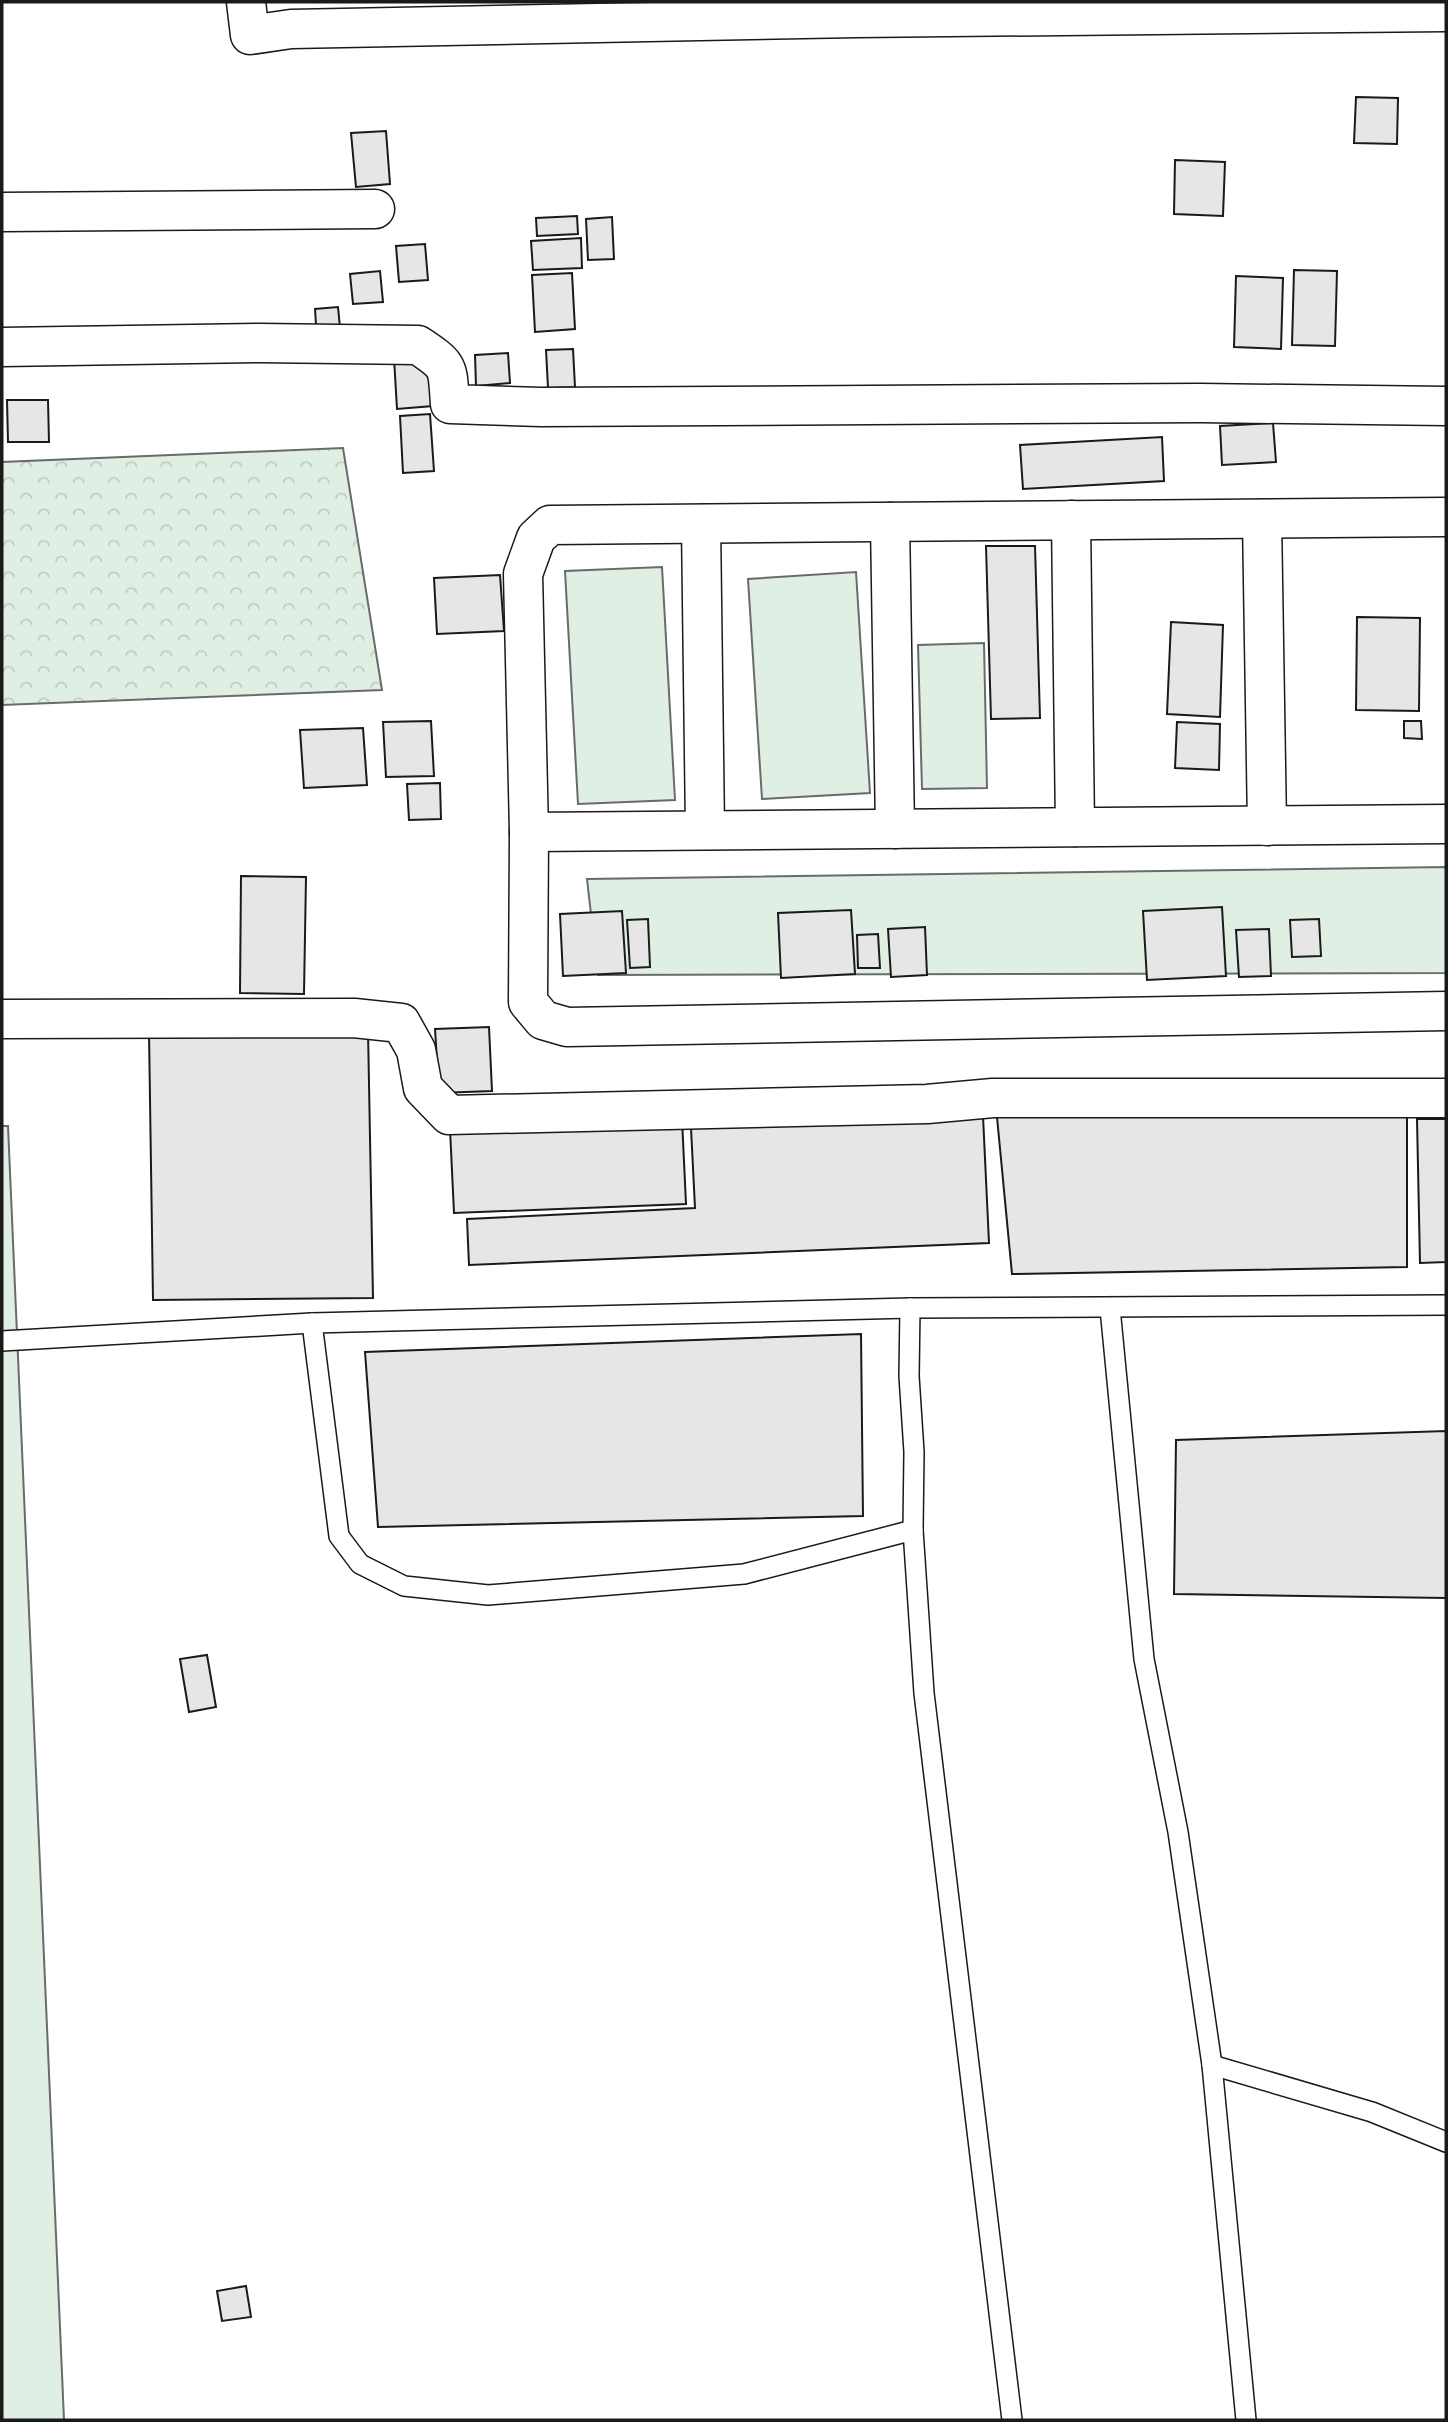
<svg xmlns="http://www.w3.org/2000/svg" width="1448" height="2422" viewBox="0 0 1448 2422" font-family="'PT Sans',sans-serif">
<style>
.green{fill:#e0efe3;stroke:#6a6a6a;stroke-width:2}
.forest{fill:url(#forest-crowns);stroke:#6a6a6a;stroke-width:2}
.building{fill:#e6e6e6;stroke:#1a1a1a;stroke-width:2}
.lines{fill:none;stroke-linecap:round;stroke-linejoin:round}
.lane-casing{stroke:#1a1a1a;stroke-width:22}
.street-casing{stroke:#1a1a1a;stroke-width:41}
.lane{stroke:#fff;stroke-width:19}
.street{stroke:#fff;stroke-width:38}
</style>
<defs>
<pattern id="forest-crowns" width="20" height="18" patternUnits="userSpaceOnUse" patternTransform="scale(1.75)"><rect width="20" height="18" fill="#e0efe3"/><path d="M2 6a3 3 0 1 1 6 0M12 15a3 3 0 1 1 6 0" fill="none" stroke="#c0ccc2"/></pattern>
</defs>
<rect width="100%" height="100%" fill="#fff"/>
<g class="green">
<path d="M662 567 675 800 578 804 565 571Z"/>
<path d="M856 572 870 793 762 799 748 579Z"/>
<path d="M984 643 987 788 922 789 918 645Z"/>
<path d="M1446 867V973L598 975 587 879Z"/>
<path d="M2 1126H8L64 2420H2Z"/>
</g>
<path class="forest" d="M343 448 382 690 2 705V462Z"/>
<g class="building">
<path d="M1356 97 1398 98 1397 144 1354 143Z"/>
<path d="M386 131 390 184 356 187 351 133Z"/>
<path d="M1175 160 1225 162 1223 216 1174 214Z"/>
<path d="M577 216 578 234 537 236 536 218Z"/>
<path d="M612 217 614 259 588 260 586 219Z"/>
<path d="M581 238 582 268 533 270 531 241Z"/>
<path d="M425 244 428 280 399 282 396 246Z"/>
<path d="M1294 270 1337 271 1335 346 1292 345Z"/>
<path d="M380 271 383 302 353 304 350 274Z"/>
<path d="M572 273 575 329 535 332 532 275Z"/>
<path d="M1236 276 1283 278 1281 349 1234 347Z"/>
<path d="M338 307 341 338 317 340 315 309Z"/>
<path d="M573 349 575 387 548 388 546 350Z"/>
<path d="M508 353 510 383 476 386 475 355Z"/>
<path d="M430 357 433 406 397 409 394 358Z"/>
<path d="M7 400H48L49 442H8Z"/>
<path d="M430 414 434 471 403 473 400 416Z"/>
<path d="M1273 423 1276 462 1222 465 1220 426Z"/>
<path d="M1162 437 1164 481 1023 489 1020 445Z"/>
<path d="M986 546H1035L1040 718 991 719Z"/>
<path d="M500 575 504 631 437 634 434 578Z"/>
<path d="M1357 617 1420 618 1419 711 1356 710Z"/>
<path d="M1171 622 1223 625 1220 717 1167 714Z"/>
<path d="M431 721 434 776 386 777 383 722Z"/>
<path d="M1404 721H1421L1422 739 1404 738Z"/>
<path d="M1177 722 1220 724 1219 770 1175 768Z"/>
<path d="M363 728 367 785 304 788 300 730Z"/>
<path d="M440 783 441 819 409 820 407 784Z"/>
<path d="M241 876 306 877 304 994 240 993Z"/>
<path d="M1222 907 1226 976 1147 980 1143 911Z"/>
<path d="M851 910 855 974 781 978 778 913Z"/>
<path d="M622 911 626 973 563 976 560 914Z"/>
<path d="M648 919 650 967 630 968 627 920Z"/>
<path d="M1319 919 1321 956 1292 957 1290 920Z"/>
<path d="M925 927 927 975 891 977 888 929Z"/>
<path d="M1269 929 1271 976 1239 977 1236 930Z"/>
<path d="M878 934 880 968H858L857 935Z"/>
<path d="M489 1027 492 1091 439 1093 435 1029Z"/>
<path d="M368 1030 373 1298 153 1300 149 1032Z"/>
<path d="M983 1116 989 1243 469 1265 467 1219 695 1208 691 1128Z"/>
<path d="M1407 1116V1267L1012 1274 997 1117Z"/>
<path d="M682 1119 686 1204 454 1213 450 1129Z"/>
<path d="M1417 1119H1446V1262L1420 1263Z"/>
<path d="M861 1334 863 1516 378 1527 365 1352Z"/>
<path d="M1446 1431V1598L1174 1594 1176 1440Z"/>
<path d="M207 1655 216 1707 189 1712 180 1659Z"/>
<path d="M246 2286 251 2317 222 2321 217 2291Z"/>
</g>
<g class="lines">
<g class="lane-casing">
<g id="lane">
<path d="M910 1308 909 1376 914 1452 913 1530 924 1693 1012 2420"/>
<path d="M1110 1308 1144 1659 1178 1832 1212 2065 1246 2420"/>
<path d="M2 1341 312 1323"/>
<path d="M913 1530 744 1574 488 1595 404 1586 360 1564 339 1536 312 1323 910 1308 1446 1305"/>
<path d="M1212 2065 1372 2112 1446 2142"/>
</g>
</g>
<g class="street-casing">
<g id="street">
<path d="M246 2 250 35 291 29 857 18 1446 12"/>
<path d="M2 212 375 209"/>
<path d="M2 347 259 343 418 345C451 367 447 366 450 404L541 407 1200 403 1446 406"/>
<path d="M1446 517 550 525 536 538 523 574 529 832 528 1002 543 1020 567 1027 1446 1011"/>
<path d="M1262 519 1267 826"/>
<path d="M1071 520 1075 827"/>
<path d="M890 522 895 829"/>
<path d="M701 524 705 830"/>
<path d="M529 832 1446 824"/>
<path d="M2 1019 354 1018 401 1023 416 1050 423 1088 449 1115 927 1104 993 1098H1446"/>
</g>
</g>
<use href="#lane" class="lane"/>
<use href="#street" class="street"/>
</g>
<rect width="1448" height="2422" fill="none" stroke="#1a1a1a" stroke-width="7"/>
</svg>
